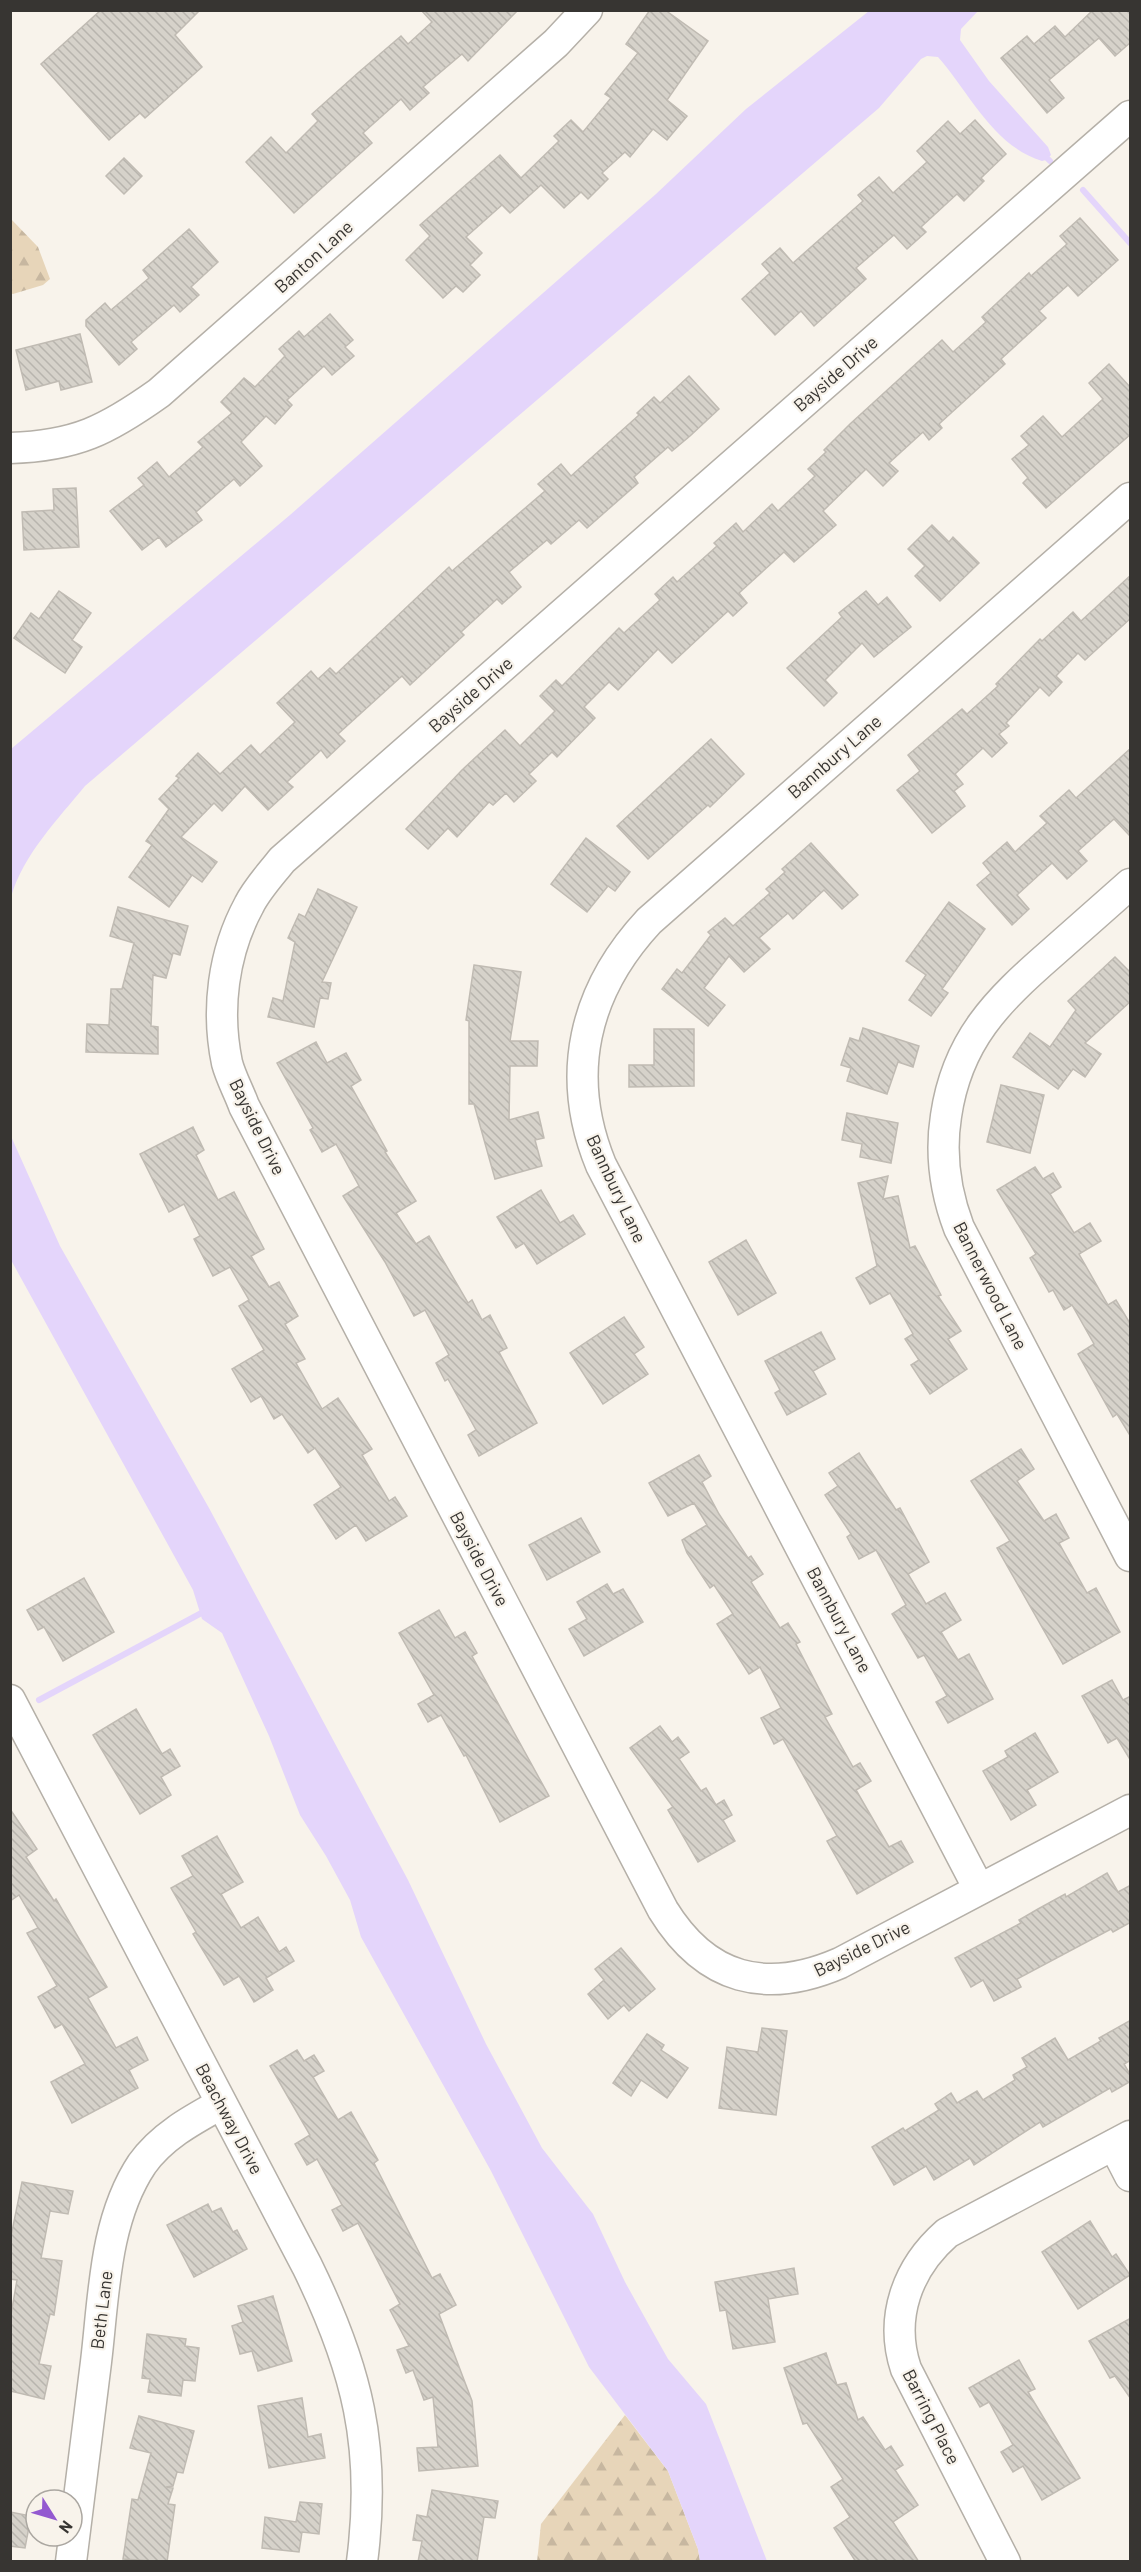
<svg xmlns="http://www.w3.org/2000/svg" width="1141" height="2572" viewBox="0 0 1141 2572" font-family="Barlow,sans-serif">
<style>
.forest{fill:url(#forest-firs)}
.water{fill:#e4d5fb}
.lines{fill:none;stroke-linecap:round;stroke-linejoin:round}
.stream{stroke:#e4d5fb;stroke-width:6}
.building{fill:url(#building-back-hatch);stroke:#c0bbb3;stroke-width:1.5}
.minor-casing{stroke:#b5b0a8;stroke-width:33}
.minor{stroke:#fff;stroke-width:30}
.labels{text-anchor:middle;stroke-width:4.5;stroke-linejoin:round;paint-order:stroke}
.street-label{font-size:18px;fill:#373532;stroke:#f8f3eb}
</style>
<defs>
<pattern id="forest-firs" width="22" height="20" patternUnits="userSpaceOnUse" patternTransform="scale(1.5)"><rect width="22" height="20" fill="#e7d5b9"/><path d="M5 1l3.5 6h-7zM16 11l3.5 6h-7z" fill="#c7b7a0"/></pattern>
<pattern id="building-back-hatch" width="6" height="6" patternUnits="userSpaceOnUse" patternTransform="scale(1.5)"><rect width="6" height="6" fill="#d6d2ca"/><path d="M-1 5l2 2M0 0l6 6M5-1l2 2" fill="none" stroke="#b8b5ae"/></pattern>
</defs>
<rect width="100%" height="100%" fill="#f8f3eb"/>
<g class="forest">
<path d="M10 218 38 247 50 279 43 285 13 294 10 293Z"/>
<path d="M625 2415 668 2471 698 2549 700 2561 537 2562 541 2524Z"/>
</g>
<g class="water">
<path d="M869 11H978L961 29 960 40 989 81 1048 147 1051 155 1046 160 1042 161C993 146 969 92 938 57L927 56 921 59 879 108 85 786C58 819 23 855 11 897V749L290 515 656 194 746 109Z"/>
<path d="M10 1134 60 1246 209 1508 408 1880 486 2044 542 2148 593 2214 625 2282 668 2359 706 2404 767 2561H700L698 2549 668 2471 589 2367 491 2171 361 1937 350 1900 326 1856 300 1815 269 1736 222 1633 202 1619 193 1590 11 1260Z"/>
</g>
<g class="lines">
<g class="stream">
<path d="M1048 159 1050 161"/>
<path d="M1083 190 1130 243"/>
<path d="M39 1700 207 1610"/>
</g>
</g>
<g class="building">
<path d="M101 10H200L175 35 202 67 145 118 140 113 109 140 41 64Z"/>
<path d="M421 10H518L468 61 462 54 423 87 429 93 410 110 401 99 363 133 372 143 294 213 246 162 271 137 286 153 318 121 312 114 359 72 401 36 408 44 432 22Z"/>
<path d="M650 10H665L708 41 667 100 687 116 667 140 653 129 630 157 625 152 602 173 608 179 588 199 581 192 564 208 541 185 510 213 502 205 466 237 482 253 470 265 480 275 463 292 456 286 443 298 406 260 430 236 420 225 500 155 521 178 559 141 554 136 571 120 583 132 611 98 605 94 638 53 626 44Z"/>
<path d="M1093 10H1131V42L1115 56 1099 38 1049 80 1064 98 1047 113 1001 58 1027 36 1034 44 1055 26 1065 37Z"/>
<path d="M975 120 1006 154 981 178 984 181 964 201 957 194 921 227 926 232 907 249 894 235 856 268 866 279 814 326 801 311 775 335 742 299 770 273 762 264 780 248 793 263 863 201 858 195 879 177 893 193 927 162 917 151 948 121 960 134Z"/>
<path d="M124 158 142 176 124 194 106 176Z"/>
<path d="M1080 218 1118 260 1078 296 1068 285 1039 311 1046 318 1001 359 1005 364 939 424 942 428 929 440 923 432 889 463 898 471 883 486 866 469 823 511 836 525 794 562 784 552 739 593 747 603 733 616 728 611 672 663 658 649 618 690 609 682 584 707 595 718 557 757 552 752 529 774 536 781 514 802 506 793 493 805 489 802 457 837 448 828 428 849 406 829 462 770 505 730 520 746 555 711 540 696 556 680 562 686 619 628 624 633 660 600 655 594 673 577 677 582 717 546 714 543 736 523 743 532 772 504 778 511 815 476 808 469 826 452 824 450 850 424 942 340 953 352 986 322 982 317 1029 273 1031 276 1067 244 1060 236Z"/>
<path d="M189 229 218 262 191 287 199 295 180 312 174 305 131 342 137 349 119 365 86 326V320L105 303 111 310 149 278 143 270Z"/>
<path d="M330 314 353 340 345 347 354 356 332 375 324 366 287 400 292 405 275 424 266 416 241 442 262 466 240 486 234 479 196 512 202 520 166 547 159 537 142 550 110 511 144 485 138 478 157 462 169 477 203 447 198 442 232 413 221 402 244 378 255 387 285 356 279 349 299 331 304 337Z"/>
<path d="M80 334 92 382 61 390 59 381 26 390 16 350Z"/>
<path d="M1109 364 1131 388V434L1046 508 1023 483 1028 478 1012 459 1029 445 1021 436 1043 416 1062 437 1103 399 1089 383Z"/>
<path d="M689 376 719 409 690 436 672 451 668 447 634 477 638 483 587 528 579 520 551 544 547 540 509 572 521 587 502 604 497 599 461 632 464 635 410 685 402 676 338 734 345 741 327 758 321 750 287 782 293 787 268 810 245 786 222 811 214 803 181 837 217 862 202 882 192 875 169 907 129 877 152 845 146 841 169 809 159 799 179 778 176 776 198 753 220 774 251 745 260 755 295 722 277 703 311 671 318 679 330 668 336 674 449 567 452 571 545 491 538 484 561 464 571 476 639 415 637 413 654 397 660 403Z"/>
<path d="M76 488 79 547 24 550 22 512 54 510 53 489Z"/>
<path d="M932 525 949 542 953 537 979 563 940 601 915 576 925 566 908 549Z"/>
<path d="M1131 575V618L1085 660 1078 653 1056 676 1062 682 1049 696 1040 687 1006 723 1009 726 999 734 1007 743 992 757 983 748 955 774 963 784 954 791 965 806 932 833 897 790 920 771 908 755 962 709 967 714 998 686 996 684 1040 639 1042 641 1073 612 1081 621Z"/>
<path d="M59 591 91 613 72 640 82 647 65 673 14 638 31 613 39 619Z"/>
<path d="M866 591 878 605 887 597 911 627 874 657 862 643 825 680 837 693 824 706 787 668 842 617 839 613Z"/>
<path d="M711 739 744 774 710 807 708 805 648 859 617 826Z"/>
<path d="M1131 748V837L1114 819 1078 851 1087 861 1067 879 1052 863 1017 895 1029 909 1012 925 977 885 991 873 983 863 1007 842 1015 852 1047 823 1040 816 1069 790 1076 798Z"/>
<path d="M586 838 630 872 615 891 608 886 587 912 551 884Z"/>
<path d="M811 843 858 895 842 909 824 890 793 919 788 913 759 938 770 949 744 972 729 956 704 988 725 1005 708 1026 662 989 677 969 682 973 711 935 708 932 725 918 733 926 770 893 766 889 785 872 782 869Z"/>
<path d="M318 889 357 907 322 982 331 983 328 999 320 998 314 1027 268 1017 273 998 283 1001 295 942 288 938 299 914 305 917Z"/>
<path d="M949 902 985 929 942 989 948 993 931 1016 909 1000 926 975 906 961Z"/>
<path d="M118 907 188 926 180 955 173 953 166 978 153 975 151 1026 158 1027V1054L86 1052 87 1024 109 1025 111 989H122L134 943 110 936Z"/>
<path d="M1115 957 1131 973V1001L1085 1043 1101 1054 1085 1077 1073 1069 1058 1089 1013 1057 1030 1033 1050 1047 1076 1010 1068 1001Z"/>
<path d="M474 965 521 972 510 1041H538L537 1066H510L509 1120 538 1112 544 1138 535 1140 542 1166 495 1179 474 1104H469V1021L466 1020Z"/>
<path d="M863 1028 919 1046 913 1067 898 1062 887 1094 847 1081 851 1068 841 1065 850 1038 859 1041Z"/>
<path d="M654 1029H694V1086L629 1087V1065H654Z"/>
<path d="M316 1042 327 1063 346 1053 361 1080 351 1086 387 1151 385 1152 416 1201 396 1213 416 1244 429 1236 468 1303 472 1300 482 1320 490 1315 507 1348 499 1352 537 1423 479 1456 468 1435 476 1430 448 1379 445 1381 436 1363 449 1355 425 1310 414 1316 385 1262 343 1196 359 1186 336 1144 322 1152 310 1130 313 1128 277 1063Z"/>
<path d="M1001 1085 1044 1095 1030 1153 987 1142Z"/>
<path d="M847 1113 898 1123 891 1163 860 1157 862 1144 842 1140Z"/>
<path d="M193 1127 204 1150 196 1155 218 1200 234 1192 264 1249 251 1256 269 1287 279 1282 298 1316 285 1324 305 1359 296 1363 322 1409 338 1398 372 1449 362 1455 389 1501 395 1497 407 1516 366 1541 356 1525 336 1539 314 1505 341 1487 315 1448 308 1453 282 1414 274 1419 261 1396 251 1402 232 1369 264 1350 239 1306 249 1300 230 1267 213 1276 194 1239 200 1236 184 1204 169 1212 140 1154Z"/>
<path d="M1035 1167 1043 1179 1053 1173 1061 1187 1050 1194 1074 1233 1090 1223 1101 1241 1079 1254 1108 1305 1116 1300 1131 1325V1437L1117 1414 1113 1417 1078 1354 1094 1344 1072 1305 1064 1310 1053 1290 1049 1292 1030 1258 1036 1254 997 1190Z"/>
<path d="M888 1176 883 1199 898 1196 910 1248 915 1246 941 1295 938 1296 961 1331 948 1339 967 1369 930 1394 911 1365 919 1360 905 1339 913 1334 890 1293 870 1304 856 1278 877 1266 858 1183Z"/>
<path d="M541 1190 560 1223 573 1215 585 1234 537 1264 524 1243 516 1248 497 1217Z"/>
<path d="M746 1240 776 1293 738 1315 709 1262Z"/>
<path d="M624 1317 644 1347 634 1354 648 1374 603 1404 570 1353Z"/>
<path d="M821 1332 835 1359 813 1371 826 1394 787 1415 775 1393 780 1390 765 1361Z"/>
<path d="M1021 1449 1034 1469 1017 1481 1044 1521 1056 1514 1069 1538 1059 1543 1087 1593 1096 1588 1120 1632 1063 1664 997 1548 1010 1541 971 1481Z"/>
<path d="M859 1453 896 1510 900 1508 929 1562 908 1574 926 1604 945 1593 961 1620 941 1632 958 1660 969 1654 993 1699 948 1723 936 1702 947 1696 924 1655 918 1658 892 1614 906 1605 876 1550 859 1559 847 1537 851 1534 825 1495 838 1486 829 1473Z"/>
<path d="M699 1455 711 1476 702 1482 719 1514 748 1558 751 1556 763 1574 751 1582 780 1628 788 1623 800 1642 796 1644 832 1714 825 1717 853 1767 860 1763 871 1781 856 1790 889 1847 901 1841 913 1862 857 1894 827 1841 837 1836 783 1739 774 1744 761 1718 781 1708 760 1667 749 1674 717 1624 733 1614 714 1585 710 1588 687 1553 682 1540 707 1525 694 1503 668 1516 649 1483Z"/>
<path d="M581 1518 600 1552 547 1580 529 1545Z"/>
<path d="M84 1578 114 1632 63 1661 44 1627 38 1630 27 1610Z"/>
<path d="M607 1584 613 1594 623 1589 643 1622 584 1656 569 1629 587 1619 577 1602Z"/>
<path d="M439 1610 455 1638 465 1632 477 1653 472 1656 549 1796 500 1822 466 1755 464 1756 441 1715 428 1722 418 1704 434 1695 399 1633Z"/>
<path d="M1112 1680 1123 1700 1131 1696V1761L1117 1738 1108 1743 1082 1696Z"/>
<path d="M136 1709 162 1754 170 1749 180 1766 161 1777 171 1795 140 1814 93 1735Z"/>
<path d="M660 1726 672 1742 678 1737 689 1752 679 1759 701 1791 706 1788 716 1805 724 1800 732 1815 723 1820 735 1841 698 1862 668 1810 673 1807 630 1748Z"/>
<path d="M1035 1733 1058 1772 1027 1790 1036 1805 1011 1820 983 1771 1008 1757 1005 1751Z"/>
<path d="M10 1809 37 1849 26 1857 54 1901 56 1899 107 1987 88 1998 116 2048 137 2037 148 2060 129 2070 138 2088 72 2123 51 2082 85 2064 62 2024 55 2028 38 1997 57 1986 27 1933 38 1928 19 1895 10 1901Z"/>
<path d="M217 1836 243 1882 221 1894 241 1928 258 1917 279 1952 286 1947 294 1961 266 1978 273 1990 254 2002 239 1976 224 1985 193 1934 196 1932 171 1888 193 1876 182 1856Z"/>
<path d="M1107 1873 1118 1892 1131 1885V1922L1113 1932 1111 1929 1017 1979 1021 1987 994 2001 983 1980 971 1987 955 1958 1021 1923 1019 1920 1038 1909 1065 1894 1066 1897Z"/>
<path d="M621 1948 655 1989 629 2011 624 2005 608 2019 588 1994 604 1980 595 1969Z"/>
<path d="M1131 2020V2060L1124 2064 1131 2076V2081L1112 2092 1110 2088 1043 2127 1040 2122 974 2165 970 2158 934 2180 926 2166 894 2185 872 2147 903 2128 905 2131 939 2110 935 2104 951 2093 957 2103 977 2091 983 2100 1015 2080 1013 2075 1027 2067 1022 2058 1055 2038 1068 2060 1101 2041 1099 2038Z"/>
<path d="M762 2028 787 2031 776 2115 719 2108 727 2047 758 2052Z"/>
<path d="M647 2034 664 2045 661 2050 688 2068 667 2098 641 2080 631 2096 613 2083Z"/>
<path d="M297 2050 304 2061 314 2055 324 2071 313 2077 338 2120 351 2112 378 2160 374 2163 432 2278 440 2274 456 2305 439 2314 472 2401 478 2466 419 2471 417 2448 438 2447 433 2397 424 2400 413 2370 406 2373 397 2350 409 2346 390 2310 400 2304 358 2223 343 2231 332 2210 342 2205 317 2159 307 2165 295 2144 310 2135 270 2066Z"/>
<path d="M22 2182 73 2191 68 2214 50 2211 41 2258 62 2261 54 2315 50 2314 39 2364 51 2366 44 2399 10 2391V2320L17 2280 10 2279V2241Z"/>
<path d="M208 2204 212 2212 221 2208 233 2232 237 2230 247 2249 194 2277 167 2225Z"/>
<path d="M1090 2221 1112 2257 1116 2254 1130 2275 1078 2309 1042 2252Z"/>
<path d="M794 2268 798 2294 768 2299 775 2342 733 2349 726 2310 720 2311 715 2282Z"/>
<path d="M273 2296 292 2361 258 2371 252 2351 240 2354 232 2326 243 2322 238 2306Z"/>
<path d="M1131 2318V2399L1115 2376 1110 2378 1089 2341Z"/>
<path d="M147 2334 186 2339 185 2346 199 2348 195 2381 183 2380 181 2396 148 2392 150 2379 142 2378Z"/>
<path d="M826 2353 837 2385 846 2383 858 2420 863 2417 885 2450 891 2446 903 2465 895 2470 918 2505 893 2522 919 2562H856L834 2528 850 2517 831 2487 843 2479 807 2423 803 2424 784 2368Z"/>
<path d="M1019 2360 1035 2389 1028 2392 1080 2478 1042 2500 1023 2466 1013 2472 1001 2452 1013 2445 989 2402 980 2407 969 2388Z"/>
<path d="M302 2398 308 2437 321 2434 325 2458 269 2468 258 2406Z"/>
<path d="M139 2416 194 2431 183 2473 177 2472 173 2486 166 2487 173 2488 168 2504 175 2505 167 2562 123 2559 132 2499 138 2500 151 2453 130 2448Z"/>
<path d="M432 2490 498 2501 495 2518 484 2517 477 2562H418L422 2541 413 2540 417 2515 427 2517Z"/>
<path d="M300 2502 322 2504 319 2534 302 2532 299 2552 262 2548 265 2517 296 2522Z"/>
<path d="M10 2512 31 2516 25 2548 10 2546Z"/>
</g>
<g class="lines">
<g class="minor-casing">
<g id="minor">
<path d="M1130 116 282 860C271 874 257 889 249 905 223 953 216 1010 227 1063 231 1078 239 1092 244 1106L663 1910C706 1980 766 1995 840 1963L1130 1810"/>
<path d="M10 448C76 446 107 430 159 393L556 43 587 10"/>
<path d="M1130 884C1104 907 1078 930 1052 953 997 1001 957 1040 946 1116 940 1154 945 1191 959 1228L1130 1556"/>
<path d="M10 1700 307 2266C357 2368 377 2447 362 2562"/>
<path d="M979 1889 601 1165C564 1075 584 991 649 921L1130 498"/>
<path d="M1114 2145 1130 2176"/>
<path d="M71 2562C79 2495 88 2429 96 2362 104 2296 104 2221 142 2164 162 2136 192 2120 221 2104"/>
<path d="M1005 2562 906 2369C889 2318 907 2268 947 2233L1130 2136"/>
</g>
</g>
<use href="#minor" class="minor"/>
</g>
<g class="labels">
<g class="street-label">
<text transform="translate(314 257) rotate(-42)" y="6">Banton Lane</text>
<text transform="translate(836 374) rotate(-41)" y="6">Bayside Drive</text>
<text transform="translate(471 695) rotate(-41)" y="6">Bayside Drive</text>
<text transform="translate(835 757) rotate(-41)" y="6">Bannbury Lane</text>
<text transform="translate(257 1127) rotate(64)" y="6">Bayside Drive</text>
<text transform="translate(616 1189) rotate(65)" y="6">Bannbury Lane</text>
<text transform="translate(990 1286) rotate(63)" y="6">Bannerwood Lane</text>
<text transform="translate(479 1559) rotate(62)" y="6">Bayside Drive</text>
<text transform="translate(839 1620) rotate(62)" y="6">Bannbury Lane</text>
<text transform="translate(862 1949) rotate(-26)" y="6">Bayside Drive</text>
<text transform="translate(229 2119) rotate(62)" y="6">Beachway Drive</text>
<text transform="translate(102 2310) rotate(-83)" y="6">Beth Lane</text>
<text transform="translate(931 2417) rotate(63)" y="6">Barring Place</text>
</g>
</g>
<rect width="1141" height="2572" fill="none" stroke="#373532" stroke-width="24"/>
<g transform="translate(54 2518) rotate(127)"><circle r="28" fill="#f8f3eb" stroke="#aba7a1" stroke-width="1.5"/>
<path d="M0-4.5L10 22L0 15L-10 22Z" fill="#9359d0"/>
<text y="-9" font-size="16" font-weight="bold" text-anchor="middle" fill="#373532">N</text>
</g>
</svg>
